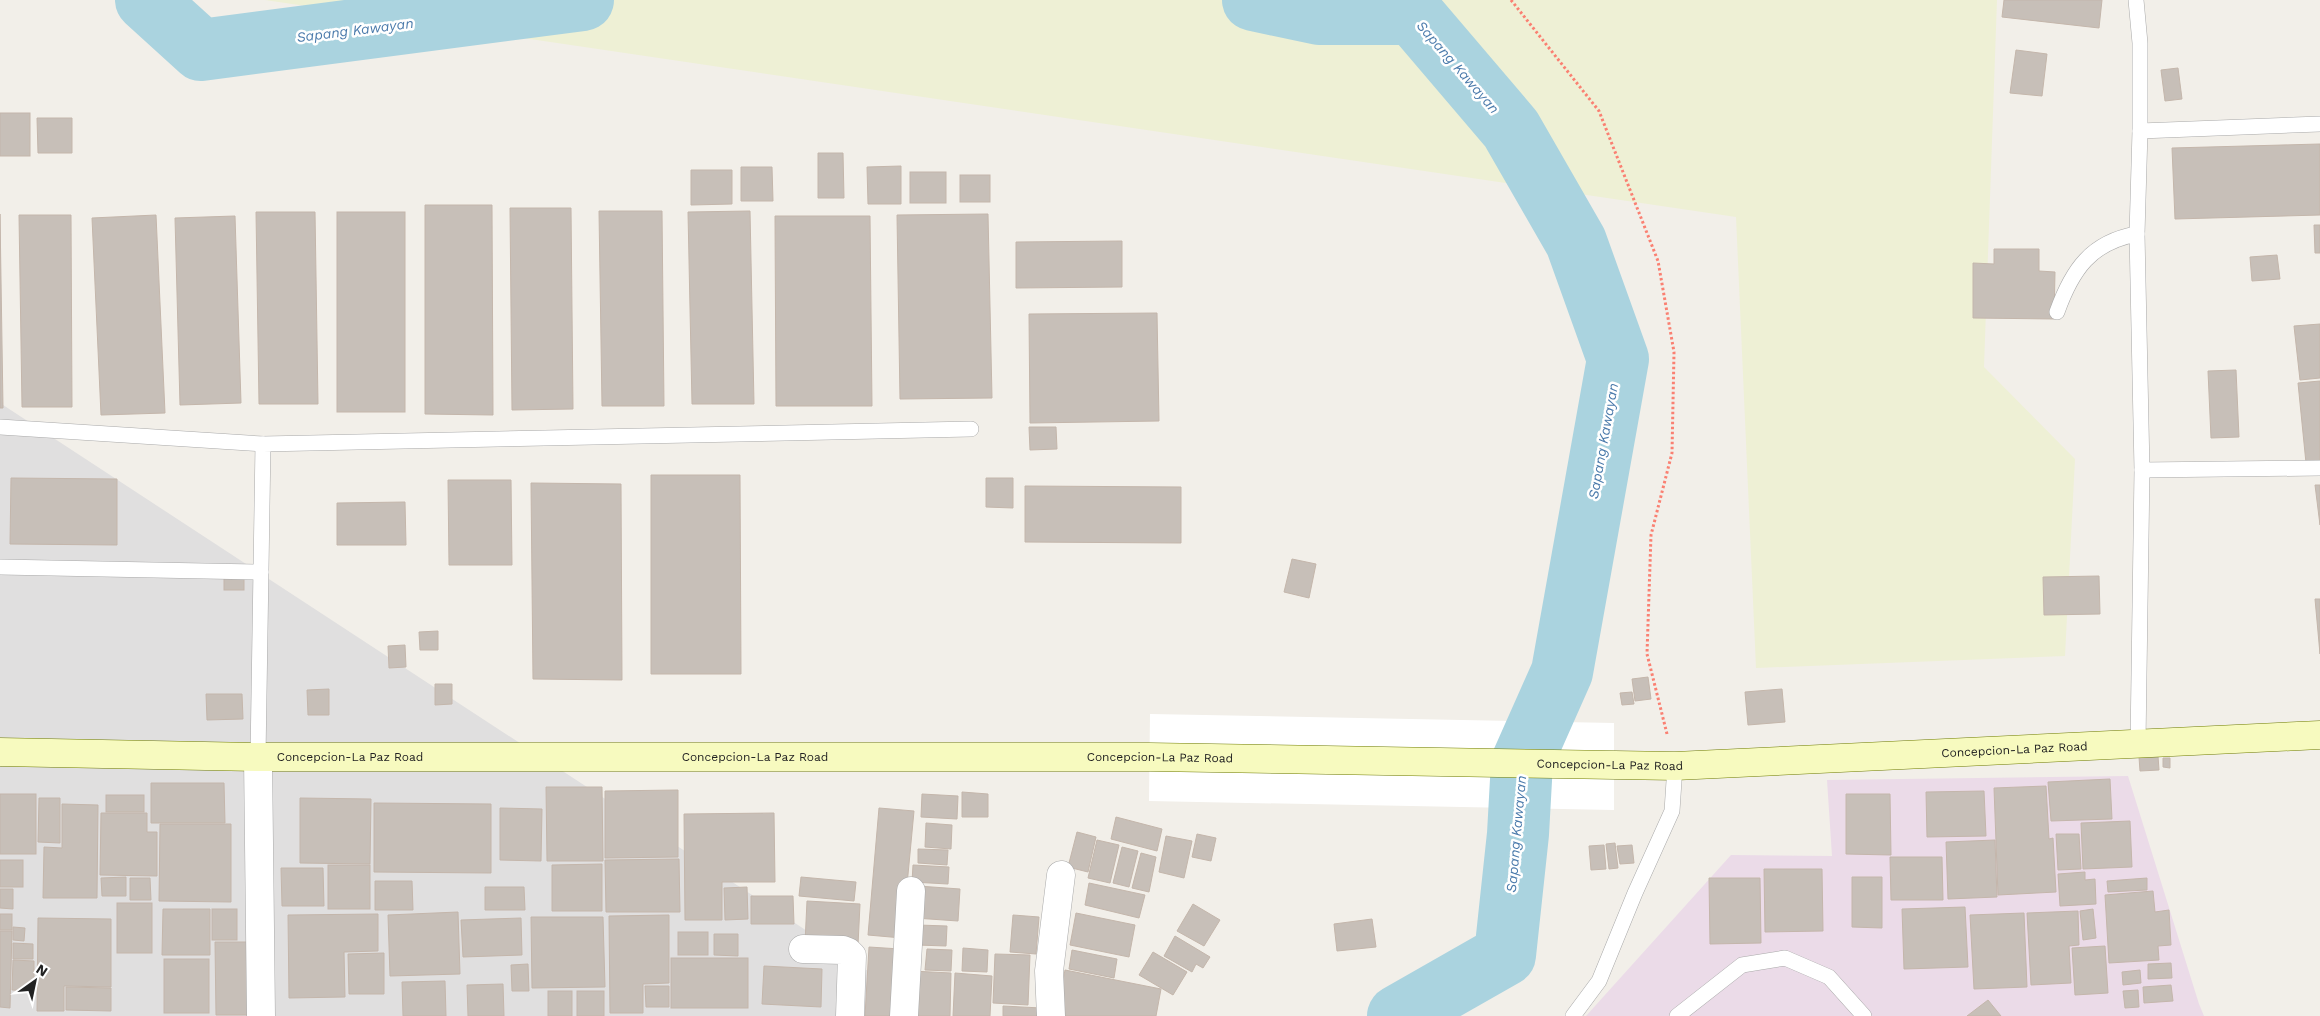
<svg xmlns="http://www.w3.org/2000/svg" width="2320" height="1016" viewBox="0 0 2320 1016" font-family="'Work Sans',sans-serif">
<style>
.residential{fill:#e0dfdf}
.industrial{fill:#ebdbe8}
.farmland{fill:#eef0d5}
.pier{fill:#fff}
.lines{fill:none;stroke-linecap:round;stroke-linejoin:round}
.river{stroke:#aad3df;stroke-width:62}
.building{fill:#c7bfb8;stroke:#c4b6ab}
.service-casing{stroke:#a9a9a9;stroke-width:16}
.minor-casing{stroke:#a9a9a9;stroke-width:29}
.secondary-casing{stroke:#707d05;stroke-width:29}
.path{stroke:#fa8072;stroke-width:3;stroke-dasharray:2.5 2.5;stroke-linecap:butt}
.service{stroke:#fff;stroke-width:15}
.minor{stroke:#fff;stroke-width:28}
.secondary{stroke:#f7fabf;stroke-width:28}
.labels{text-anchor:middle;stroke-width:5;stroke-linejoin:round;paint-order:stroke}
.street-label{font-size:12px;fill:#222;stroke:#fff}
.water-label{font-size:14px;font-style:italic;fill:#4a7aab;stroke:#fff}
</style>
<rect width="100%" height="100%" fill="#f2efe9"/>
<path class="residential" d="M0 403 937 1016H0Z"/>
<path class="industrial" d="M2128 776 2199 1004 2204 1016H1586L1731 855 1832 856 1827 780Z"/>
<path class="farmland" d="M265 0H1997L1984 367 2075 459 2065 656 1756 668 1736 217Z"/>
<path class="pier" d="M1150 714 1614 723V810L1149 801Z"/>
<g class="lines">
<g class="river">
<path d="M146 0 201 50 583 0"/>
<path d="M1253 0 1319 14H1413L1511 129 1576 242 1618 359 1562 672 1522 762 1518 834 1505 955 1398 1016"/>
</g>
</g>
<g class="building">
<path d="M2004 0H2102L2099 28 2002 17Z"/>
<path d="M2016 50 2047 54 2042 96 2010 93Z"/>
<path d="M2178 68 2182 99 2165 101 2161 70Z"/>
<rect x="0" y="113" width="30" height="43"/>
<path d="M37 118H72V153H38Z"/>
<path d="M2320 144V215L2175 219 2172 148Z"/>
<path d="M818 153H843L844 198H818Z"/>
<path d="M901 166V204H868L867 167Z"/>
<path d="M741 167H772L773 201H741Z"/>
<path d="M691 170H732V204L691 205Z"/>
<rect x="910" y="172" width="36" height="31"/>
<rect x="960" y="175" width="30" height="27"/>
<path d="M425 205H492L493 415 425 414Z"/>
<path d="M510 208H571L573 409 512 410Z"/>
<path d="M599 211H662L664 406H602Z"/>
<path d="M750 211 754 404H692L688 212Z"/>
<path d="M256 212H315L318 404H259Z"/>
<rect x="337" y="212" width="68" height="200"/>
<path d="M0 214 3 408H0Z"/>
<path d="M988 214 992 398 900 399 897 215Z"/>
<path d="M19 215H71L72 407H22Z"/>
<path d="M156 215 165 413 101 415 92 218Z"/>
<path d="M235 216 241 403 180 405 175 218Z"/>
<path d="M775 216H870L872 406H776Z"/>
<path d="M2314 225H2320V253H2315Z"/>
<path d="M1122 241V287L1016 288V242Z"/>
<path d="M1994 249H2039V271L2055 272 2054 319 1973 318V263L1994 264Z"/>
<path d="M2277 255 2280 279 2252 281 2250 257Z"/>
<path d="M1157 313 1159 421 1030 423 1029 314Z"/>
<path d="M2320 324V378L2300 380 2294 326Z"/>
<path d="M2236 370 2239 437 2211 438 2208 371Z"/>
<path d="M2320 381V461L2306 463 2298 383Z"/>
<path d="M1029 427H1056L1057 449 1030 450Z"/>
<path d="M651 475H740L741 674H651Z"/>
<path d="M11 478 117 479V545L10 544Z"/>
<path d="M986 478H1013V508L986 507Z"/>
<path d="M448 480H511L512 565H449Z"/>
<path d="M531 483 621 484 622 680 533 679Z"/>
<path d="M2315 485H2320V525Z"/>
<path d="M1025 486 1181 487V543L1025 542Z"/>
<path d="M405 502 406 545H337V503Z"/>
<path d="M1292 559 1316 564 1309 598 1284 592Z"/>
<rect x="224" y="574" width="20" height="16"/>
<path d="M2099 576 2100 614 2044 615 2043 577Z"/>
<path d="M2315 599H2320V654Z"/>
<path d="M438 631V650H420L419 632Z"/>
<path d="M405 645 406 667 389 668 388 646Z"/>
<path d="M1648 677 1651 699 1635 701 1632 679Z"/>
<path d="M435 684H452V704L435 705Z"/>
<path d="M329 689V715H308L307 690Z"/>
<path d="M1782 689 1785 722 1748 725 1745 692Z"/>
<path d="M1632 692 1634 704 1622 705 1620 693Z"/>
<path d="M206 694H242L243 719 207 720Z"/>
<path d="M2158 756 2159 770 2140 771 2139 757Z"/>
<path d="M2163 758H2170V768L2163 767Z"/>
<path d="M2110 779 2112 819 2051 821 2048 782Z"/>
<path d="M151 783H224L225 823H151Z"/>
<path d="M2046 786 2049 839 2053 838 2056 892 1998 895 1994 788Z"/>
<path d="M546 787H602L603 861H547Z"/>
<path d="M678 790V857L605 858V791Z"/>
<path d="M1984 791 1986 836 1927 837 1926 792Z"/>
<path d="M962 792 988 794V817H962Z"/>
<rect x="0" y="794" width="36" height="60"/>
<path d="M922 794 958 796 957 819 921 817Z"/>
<path d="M1846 794H1890L1891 855 1846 854Z"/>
<rect x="106" y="795" width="38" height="17"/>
<path d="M39 798H60V843L38 842Z"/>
<path d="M300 798 371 799 370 864 300 863Z"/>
<path d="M374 803 491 804V873L374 872Z"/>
<path d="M62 804 98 805 97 898H43L44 847 62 848Z"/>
<path d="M500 808 542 809 541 861 500 860Z"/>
<path d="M879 808 914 811 902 938 868 935Z"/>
<path d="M101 813H147V832H157V876L100 875Z"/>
<path d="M774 813 775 882H722V920H685L684 814Z"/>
<path d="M1116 817 1162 829 1157 851 1111 839Z"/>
<path d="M2130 821 2132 867 2083 869 2081 823Z"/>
<path d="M926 823 952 825 951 849 925 847Z"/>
<path d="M160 824H231V902L159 901Z"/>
<path d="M1077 832 1096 837 1088 872 1068 867Z"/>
<path d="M1197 834 1216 838 1211 861 1192 857Z"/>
<path d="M2056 834H2079L2081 869 2058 870Z"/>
<path d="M1166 836 1192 841 1184 878 1159 872Z"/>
<path d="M1097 840 1119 845 1110 883 1088 878Z"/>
<path d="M1995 840 1997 897 1948 899 1946 842Z"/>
<path d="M1615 843 1618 868 1609 869 1606 844Z"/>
<path d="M1604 845 1606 869 1591 870 1589 846Z"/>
<path d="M1632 845 1634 863 1620 864 1617 846Z"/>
<path d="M1122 847 1138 851 1129 887 1113 883Z"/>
<path d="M918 849 948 850 947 865 918 863Z"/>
<path d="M1141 853 1156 857 1149 892 1132 888Z"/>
<path d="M1890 857H1942L1943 900H1891Z"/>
<path d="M679 859 680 912H606L605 860Z"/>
<rect x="0" y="860" width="23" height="27"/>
<path d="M602 864V911H552V865Z"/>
<rect x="328" y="865" width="42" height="44"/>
<path d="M913 865 949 867 948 884 912 882Z"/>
<path d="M281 868H323L324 906H282Z"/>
<path d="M1764 869H1822L1823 931 1765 932Z"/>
<path d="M2085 872V880L2095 879 2096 904 2060 906 2058 874Z"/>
<path d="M126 877V896H102L101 878Z"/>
<path d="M801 877 856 882 854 901 799 896Z"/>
<path d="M1852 877H1882V928L1852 927Z"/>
<path d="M130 878H150L151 900H130Z"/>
<path d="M1709 878H1760L1761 943 1710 944Z"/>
<path d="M2147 878V890L2108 892 2107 881Z"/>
<path d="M375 881H412L413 910H375Z"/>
<path d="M1089 883 1145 895 1139 918 1085 905Z"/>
<path d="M918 886 960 889 958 921 915 918Z"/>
<path d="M485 887H524L525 910H485Z"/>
<path d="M747 887 748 919 725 920 724 888Z"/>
<path d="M0 889H13V909L0 908Z"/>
<path d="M2153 891 2155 912 2169 910 2171 945 2158 946 2159 960 2109 963 2105 895Z"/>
<path d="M751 896H793L794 924H751Z"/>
<path d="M807 901 860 904 858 945 805 943Z"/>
<rect x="117" y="903" width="35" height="50"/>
<path d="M1193 904 1220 920 1204 946 1177 931Z"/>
<path d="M1965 907 1968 967 1904 969 1902 909Z"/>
<path d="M163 909H210V955H162Z"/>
<rect x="212" y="909" width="25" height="31"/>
<path d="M2093 909 2096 938 2083 940 2080 911Z"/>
<path d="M2078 911 2079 945 2069 946 2071 983 2031 985 2027 913Z"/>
<path d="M458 912 460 974 390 976 388 915Z"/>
<path d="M1076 913 1135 925 1129 957 1070 945Z"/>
<path d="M2024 913 2027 987 1974 989 1970 915Z"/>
<rect x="0" y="914" width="12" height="16"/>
<path d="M378 914V951L344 952 345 997 289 998 288 915Z"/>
<path d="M669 915V983L643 984V1013H610L609 916Z"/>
<path d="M1013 915 1039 917 1036 954 1010 952Z"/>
<path d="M531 917H603L605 987 532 988Z"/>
<path d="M38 918 111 919V987L64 986V1011H37Z"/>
<path d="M521 918 522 955 463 957 461 920Z"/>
<path d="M1372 919 1376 947 1337 951 1334 924Z"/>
<path d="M918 925 947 926 946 946 917 945Z"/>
<path d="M13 927 25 928 24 941 13 940Z"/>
<path d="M0 931H12L10 1008 0 1007Z"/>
<rect x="678" y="932" width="30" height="23"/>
<path d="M714 934H738V956L714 955Z"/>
<path d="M1175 936 1210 957 1203 968 1196 964 1192 972 1164 956Z"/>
<path d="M215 942H250V1015H216Z"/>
<path d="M13 943 33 944V959H13Z"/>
<path d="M2105 946 2108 993 2075 995 2072 948Z"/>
<path d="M869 947 900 949 897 1016H865Z"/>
<path d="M963 948 988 950 987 972 962 971Z"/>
<path d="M927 949 952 950 951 971 925 970Z"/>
<path d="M1072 950 1117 959 1114 978 1069 969Z"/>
<path d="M1153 952 1187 972 1173 995 1139 975Z"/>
<path d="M384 953V994H349L348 954Z"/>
<path d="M995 954 1030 955 1028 1005 993 1003Z"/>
<rect x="671" y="958" width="77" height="50"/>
<rect x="164" y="959" width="45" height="54"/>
<path d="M13 960 34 961V991L12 990Z"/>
<path d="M2171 963 2172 978 2148 979V964Z"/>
<path d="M528 964 529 991H512L511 965Z"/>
<path d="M764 966 822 969 821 1007 762 1004Z"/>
<path d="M1065 970 1161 989 1156 1016H1056Z"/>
<path d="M2140 970 2141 983 2123 985 2122 972Z"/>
<path d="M912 971 951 973 950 1016H909Z"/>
<path d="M955 973 992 976 990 1016H953Z"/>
<path d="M445 981 446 1016H403L402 982Z"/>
<path d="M503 984 504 1016H468L467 985Z"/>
<path d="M2171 985 2173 1001 2144 1003 2143 987Z"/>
<path d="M645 986H669V1007H646Z"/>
<path d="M66 987 111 988V1011L66 1010Z"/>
<path d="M2138 990 2139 1007 2125 1008 2123 991Z"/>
<rect x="548" y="991" width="24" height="25"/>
<rect x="577" y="991" width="27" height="25"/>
<path d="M1988 1000 2001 1016H1967Z"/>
<path d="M1003 1006 1041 1008 1040 1016H1003Z"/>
</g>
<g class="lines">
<g class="service-casing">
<g id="service">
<path d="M2136 0 2140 43V131L2137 234 2142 470 2138 743"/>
<path d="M2140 131 2320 124"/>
<path d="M2057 312C2072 270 2091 242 2137 234"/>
<path d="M0 427 263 444"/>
<path d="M2142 470 2320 468"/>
<path d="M0 567 261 572"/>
<path d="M258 757 263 444 971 429"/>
<path d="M1573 1016 1599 981 1635 893 1672 811 1675 766"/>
<path d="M1677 1016 1742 965 1785 958 1829 977 1864 1016"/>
</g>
</g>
<g class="minor-casing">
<g id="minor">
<path d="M258 757 261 1016"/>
<path d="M803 949 843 950 848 952 852 956 850 1016"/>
<path d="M904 1016 911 891"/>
<path d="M1051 1016 1049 971 1061 875"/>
</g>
</g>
<g class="secondary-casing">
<g id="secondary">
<path id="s1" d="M0 752 258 757H1150L1675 766 2320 735"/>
</g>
</g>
<path class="path" d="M1511 0 1599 111 1658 261 1674 352 1672 453 1651 535 1647 654 1667 734"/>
<use href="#service" class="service"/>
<use href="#minor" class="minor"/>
<use href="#secondary" class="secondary"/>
</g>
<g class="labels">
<g class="street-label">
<text dy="4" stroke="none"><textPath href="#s1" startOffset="2015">Concepcion-La Paz Road</textPath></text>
<text dy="4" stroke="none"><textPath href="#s1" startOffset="350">Concepcion-La Paz Road</textPath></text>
<text dy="4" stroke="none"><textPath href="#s1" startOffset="755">Concepcion-La Paz Road</textPath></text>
<text dy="4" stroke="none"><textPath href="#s1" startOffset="1160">Concepcion-La Paz Road</textPath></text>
<text dy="4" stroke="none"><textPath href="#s1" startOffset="1610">Concepcion-La Paz Road</textPath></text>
</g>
<g class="water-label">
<text transform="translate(355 30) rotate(-7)" y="5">Sapang Kawayan</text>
<text transform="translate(1458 67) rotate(49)" y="5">Sapang Kawayan</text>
<text transform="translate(1603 441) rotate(-80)" y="5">Sapang Kawayan</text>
<text transform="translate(1516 834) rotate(-85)" y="5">Sapang Kawayan</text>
</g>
</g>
<g transform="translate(35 981) rotate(33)" stroke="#ffffff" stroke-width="4" paint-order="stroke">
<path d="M0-4L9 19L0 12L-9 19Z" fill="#222222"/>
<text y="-8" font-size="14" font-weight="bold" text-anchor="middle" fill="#222222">N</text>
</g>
</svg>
